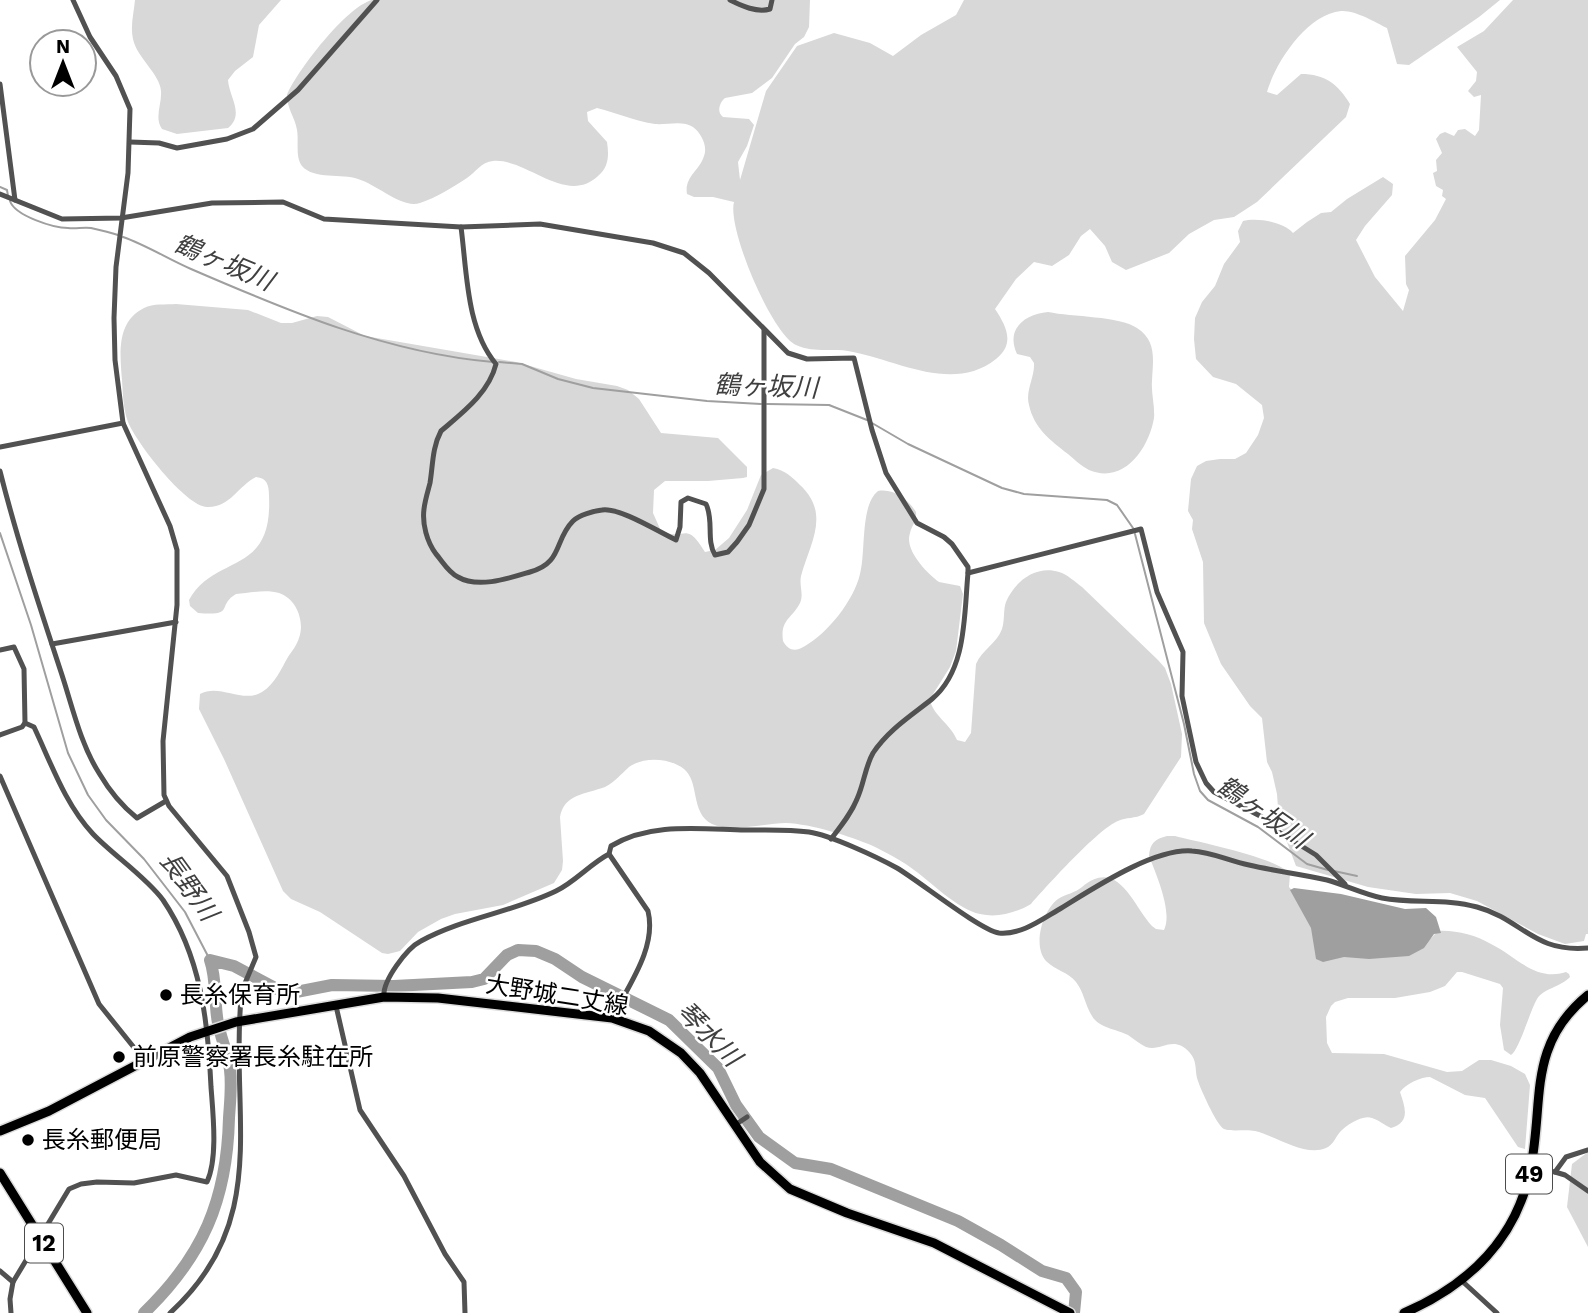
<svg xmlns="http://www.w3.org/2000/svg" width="1588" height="1313" viewBox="0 0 1588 1313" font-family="'Work Sans','Noto Sans JP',sans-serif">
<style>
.green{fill:#d8d8d8}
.water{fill:#9f9f9f}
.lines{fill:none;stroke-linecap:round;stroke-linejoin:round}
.stream{stroke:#9f9f9f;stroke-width:2}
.river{stroke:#9f9f9f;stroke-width:12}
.primary-casing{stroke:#dbdbdb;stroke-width:12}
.street{stroke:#515151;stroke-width:5}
.primary{stroke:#000;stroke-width:9}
.poi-dot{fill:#000;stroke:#fff;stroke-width:2.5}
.labels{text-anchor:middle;stroke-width:5;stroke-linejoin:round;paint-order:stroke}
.shield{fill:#fff;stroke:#4c4c4c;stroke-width:2}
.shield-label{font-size:23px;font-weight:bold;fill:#000}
.poi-label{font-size:24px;fill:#000;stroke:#fff;text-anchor:start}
.street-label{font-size:24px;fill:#000;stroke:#fff}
.water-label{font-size:26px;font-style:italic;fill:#404040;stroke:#fff}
</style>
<rect width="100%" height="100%" fill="#fff"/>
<g class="green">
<path d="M135 0H281L259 25 253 57 235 71 228 80C229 97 245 114 228 128L177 134 162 129C154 118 162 104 161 91 160 74 137 58 133 39 130 26 134 12 135 0Z"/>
<path d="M372 0H810L809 27 804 37 795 44 772 78 752 93 725 98C720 102 716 112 723 117L749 119 754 125 747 146 738 162 740 180 766 91 797 46 834 33 870 43 893 56 921 35 956 15 964 0H1500L1479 17 1409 65 1397 64 1387 28C1375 22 1355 10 1341 11 1307 14 1275 63 1267 92L1277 95 1301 74C1325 74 1338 84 1350 104L1346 117 1257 202 1234 217 1214 220 1189 234 1169 253 1126 270 1112 262 1105 246 1090 229 1081 236 1069 255 1052 266 1034 262 1016 279 995 309C1007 327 1015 344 996 359 953 393 899 361 853 352 834 347 816 354 796 345 771 333 727 228 734 202L713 197H694L687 194C684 177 700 170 704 156 708 146 701 133 693 127 683 120 667 125 655 124 635 121 617 113 597 108L587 112 588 121 607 142C609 155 609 167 598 176 566 206 527 158 493 161 481 162 476 172 467 178 453 187 436 198 420 203 402 209 378 185 358 179 342 173 314 180 302 166 295 157 299 141 297 130 295 117 287 109 287 95 297 71 346 7 372 0Z"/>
<path d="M1513 0H1588V934H1586L1584 941 1565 944 1538 934 1477 901 1450 893 1416 894 1368 887 1296 866 1279 821 1277 794 1272 772 1267 762 1262 718 1250 706 1221 664 1204 623 1203 562 1192 529 1193 520 1188 511 1191 479 1197 466 1206 461 1220 459H1235L1246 453 1258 435 1264 418 1262 405 1236 384 1213 377 1196 359 1194 339 1195 318 1202 302 1215 286 1224 264 1240 242 1238 231 1243 221C1257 217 1284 222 1293 233L1307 222 1321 213 1331 212 1347 199 1383 177 1393 184 1392 195 1365 226 1356 240 1375 277 1403 311 1409 290 1406 284 1405 256 1435 220 1446 199 1442 196 1443 190 1436 186 1433 173 1437 171 1436 160 1442 153 1436 139 1440 134 1445 132 1454 136 1458 130 1465 129 1475 136 1479 130 1481 95 1474 97 1468 91 1476 81 1477 72 1457 47 1484 31Z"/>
<path d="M176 304 248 310 281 323H292L317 316 328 317 365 336 516 362 576 379 617 386 628 390 639 399 661 433 718 438 747 467V477L743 478 708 481H665L654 490 653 513 661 531C686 542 685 519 705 552L715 550 729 538 747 510 761 475 773 468C785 470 792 477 800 485 831 514 810 543 801 576 799 586 804 594 800 603 792 619 780 619 783 641 788 651 796 652 805 646 828 633 854 600 860 574 866 552 860 505 878 491 893 488 908 499 916 512 917 521 912 525 910 533 904 550 927 573 939 582L960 586 963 594 956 651 950 667 930 699C932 715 950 723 957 740L965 742 971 733 976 664C982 650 997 643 1002 629 1005 620 1003 610 1006 602 1015 581 1036 565 1059 572 1067 574 1075 582 1082 587L1158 660 1165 668 1171 684 1182 734 1181 757 1144 814C1135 819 1126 817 1118 821 1099 828 1046 887 1031 904 1016 913 997 918 980 914 958 910 929 880 910 867 899 859 885 852 873 846 850 836 811 824 786 823 765 823 732 833 712 824 690 813 700 782 684 769 670 758 644 756 629 767 621 774 615 782 605 787 586 794 564 794 560 817L563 861 562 870 554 883 503 905 455 914 441 919 418 932 400 951 388 954 382 953 320 912 291 899 283 891 224 759 199 709 200 694C220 683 242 704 262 692 275 684 281 669 288 657 292 651 297 645 299 638 305 622 297 599 279 593 266 589 249 593 236 594 216 606 236 616 198 613L190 606 189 600C215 553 273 577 269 496 269 485 267 478 256 477 238 486 230 508 207 507 185 506 136 442 128 422 123 408 123 394 122 380 120 354 116 322 144 308 153 303 166 305 176 304Z"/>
<path d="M1048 312C1072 317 1120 316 1137 328 1157 341 1153 360 1152 381 1151 393 1155 406 1154 418 1149 448 1124 485 1089 470 1081 466 1074 459 1068 454 1050 440 1034 428 1029 405 1025 391 1035 377 1034 363L1030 357 1017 354C1005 328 1026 314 1048 312Z"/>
<path d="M1167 836H1175C1198 842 1279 858 1290 874L1289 887 1297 896 1423 946 1438 931C1456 930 1475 935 1491 944 1516 956 1535 982 1566 972L1569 974 1570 977C1561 987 1544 988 1537 999 1530 1011 1519 1050 1511 1055L1504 1050 1500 1025 1503 988 1500 984 1462 972H1457L1445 986 1430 992 1395 998H1348L1335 1002 1331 1006 1326 1017 1327 1043 1332 1053 1384 1054 1447 1072 1462 1071 1479 1060H1491L1511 1066 1525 1074 1530 1085 1525 1149 1518 1147 1485 1098 1465 1095 1430 1077C1420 1077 1406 1084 1400 1092 1405 1107 1411 1122 1391 1128 1384 1125 1379 1120 1372 1118 1363 1114 1346 1125 1340 1132 1335 1138 1333 1145 1326 1148 1305 1157 1276 1136 1255 1131 1246 1129 1232 1132 1224 1129 1217 1126 1199 1086 1197 1078 1195 1069 1197 1061 1190 1053 1173 1034 1162 1052 1146 1047 1140 1044 1134 1039 1128 1035 1116 1029 1099 1028 1092 1016 1085 1005 1084 992 1076 982 1068 972 1055 970 1046 961 1032 945 1043 910 1058 899 1066 894 1075 893 1082 887 1118 857 1132 904 1152 926L1156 929 1164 930C1173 912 1156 874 1149 856 1150 843 1155 839 1167 836Z"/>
<path d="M1588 1152V1247L1567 1207 1572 1164Z"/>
</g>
<path class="water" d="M1294 888 1341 894 1405 909 1426 908 1436 917 1441 933 1434 934 1424 948 1409 956 1369 959 1344 957 1323 962 1316 959 1311 928 1290 890Z"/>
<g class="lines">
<g class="stream">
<path d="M0 187 7 190 8 196"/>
<path d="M10 201C15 216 54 228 68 228 76 229 83 227 91 228 100 230 109 232 118 235"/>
<path d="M123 237C146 245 168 259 191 269 288 311 387 353 493 362"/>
<path d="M499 362 522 364 558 379 593 388 707 401 761 404"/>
<path d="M767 404 829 405 867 420"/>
<path d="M872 423 908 444 1002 488 1024 494 1107 500 1117 505 1133 528"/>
<path d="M0 533 31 625 68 753 88 795 106 820 144 859 185 912 210 960"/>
<path d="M1135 534 1184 724 1194 774 1200 791 1208 800 1258 827 1307 864 1328 870"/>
<path d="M1334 871 1357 876"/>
</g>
<path class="river" d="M144 1313C203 1256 227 1200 229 1118 230 1102 232 1086 230 1070 228 1054 221 1039 218 1023 214 1003 217 980 210 960L234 966 277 989 291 993 332 985 394 986 472 982 484 979 507 955 518 950 536 951 555 959 582 977 669 1020 718 1068 736 1105 759 1137 795 1163 831 1169 958 1221 1001 1245 1042 1271 1066 1278 1076 1292 1074 1313"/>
<g class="primary-casing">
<g id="primary">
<path d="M0 1131 49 1111 190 1037 236 1022 384 997 438 998 612 1018 649 1031 681 1053 700 1073 760 1162 790 1189 847 1213 934 1243 1070 1313"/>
<path d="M0 1173 87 1313"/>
<path d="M1404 1313C1469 1285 1518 1238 1531 1166 1544 1100 1527 1045 1588 995"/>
</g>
</g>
<g class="street">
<path d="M73 0 90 37 116 76 130 109 128 173 116 267 114 318 115 360 123 423 170 526 177 550V605L163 741 164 795 169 806 227 876 249 932 256 957 243 988 241 999C230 1117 272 1220 170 1313"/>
<path d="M730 0C742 6 757 13 770 9L772 0"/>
<path d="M0 84 15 200"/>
<path d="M130 142 159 143 177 148 227 139 253 129 298 90 377 0"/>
<path d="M0 194 62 219 121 218 212 203 283 202 324 219 461 227 540 224 653 243 684 253 709 273 788 353 807 359 854 358 872 430 886 473 917 523 944 537 952 544 968 567V573C964 614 967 670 932 699 912 715 888 730 873 753 865 767 864 784 857 799 851 814 841 826 831 839"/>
<path d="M461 227C467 272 466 328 496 364 489 393 462 413 441 431 432 448 433 465 430 483 428 491 425 500 424 509 422 524 427 542 436 554 443 562 448 572 458 577 478 589 510 578 530 572 563 563 554 540 573 521 579 515 594 511 602 510 619 507 659 532 676 540L680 527 681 502 688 498 706 504C714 520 706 540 715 555L728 552 737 542 749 525 764 489V330"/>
<path d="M0 447 123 423"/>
<path d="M0 471C17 539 39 605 61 672 72 705 80 743 99 773 109 790 122 806 137 818L166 801"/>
<path d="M968 573 1141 529 1157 592 1183 652 1182 696 1196 762 1206 783 1214 792 1262 817 1279 832 1316 855 1345 884"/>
<path d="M52 644 176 622"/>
<path d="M0 650 14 647 24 669 25 723 34 727C51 763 65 804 93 834 113 855 146 877 163 900 201 956 208 1021 211 1087 213 1114 218 1158 207 1182L176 1175 134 1183 97 1182 81 1184 69 1189 13 1282 10 1299 11 1313"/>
<path d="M0 735 22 727 25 723"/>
<path d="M0 776 99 1004 144 1060"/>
<path d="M609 854 648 911C657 948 628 986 612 1018"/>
<path d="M384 997C382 981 407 948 421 941 463 918 513 912 556 891 575 882 590 864 609 854L611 846C650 822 700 829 745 830 766 830 788 829 809 832 830 835 877 857 897 868 919 881 980 930 999 933 1021 935 1041 920 1058 910 1091 890 1153 848 1192 851 1212 852 1229 861 1249 865 1274 871 1301 874 1327 880 1345 885 1363 894 1382 898 1413 904 1446 898 1477 907 1522 919 1533 953 1588 948"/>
<path d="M336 1006 360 1110 404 1176 445 1254 464 1282 465 1313"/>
<path d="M735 1125 747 1117"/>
<path d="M1531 1168 1555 1172 1566 1157 1588 1150"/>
<path d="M1555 1172 1565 1175 1588 1191"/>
<path d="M0 1271 13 1282"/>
<path d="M1462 1281 1497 1313"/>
</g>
<use href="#primary" class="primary"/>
</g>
<g class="poi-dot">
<circle cx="166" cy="995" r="7"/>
<circle cx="119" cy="1057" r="7"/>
<circle cx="28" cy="1140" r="7"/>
</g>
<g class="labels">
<g class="shield">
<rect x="1506" y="1154.5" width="46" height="39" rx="5"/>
<rect x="25" y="1223.5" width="38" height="39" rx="5"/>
</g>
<g class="shield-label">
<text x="1529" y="1182">49</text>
<text x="44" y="1251">12</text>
</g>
<g class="poi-label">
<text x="180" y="1003">長糸保育所</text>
<text x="133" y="1065">前原警察署長糸駐在所</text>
<text x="42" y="1148">長糸郵便局</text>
</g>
<g class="street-label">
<text transform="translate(557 995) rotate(9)" y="8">大野城二丈線</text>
</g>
<g class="water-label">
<text transform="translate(224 262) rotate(23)" y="9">鶴ヶ坂川</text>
<text transform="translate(766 386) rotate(2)" y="9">鶴ヶ坂川</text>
<text transform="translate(1263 812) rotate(35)" y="9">鶴ヶ坂川</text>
<text transform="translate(189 886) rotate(54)" y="9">長野川</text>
<text transform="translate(709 1034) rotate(45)" y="9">琴水川</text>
</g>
</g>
<g transform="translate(63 63)"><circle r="33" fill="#ffffff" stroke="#999999" stroke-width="2"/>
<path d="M0-5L12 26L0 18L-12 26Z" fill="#000000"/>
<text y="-10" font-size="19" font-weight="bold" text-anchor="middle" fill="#000000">N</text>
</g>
</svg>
